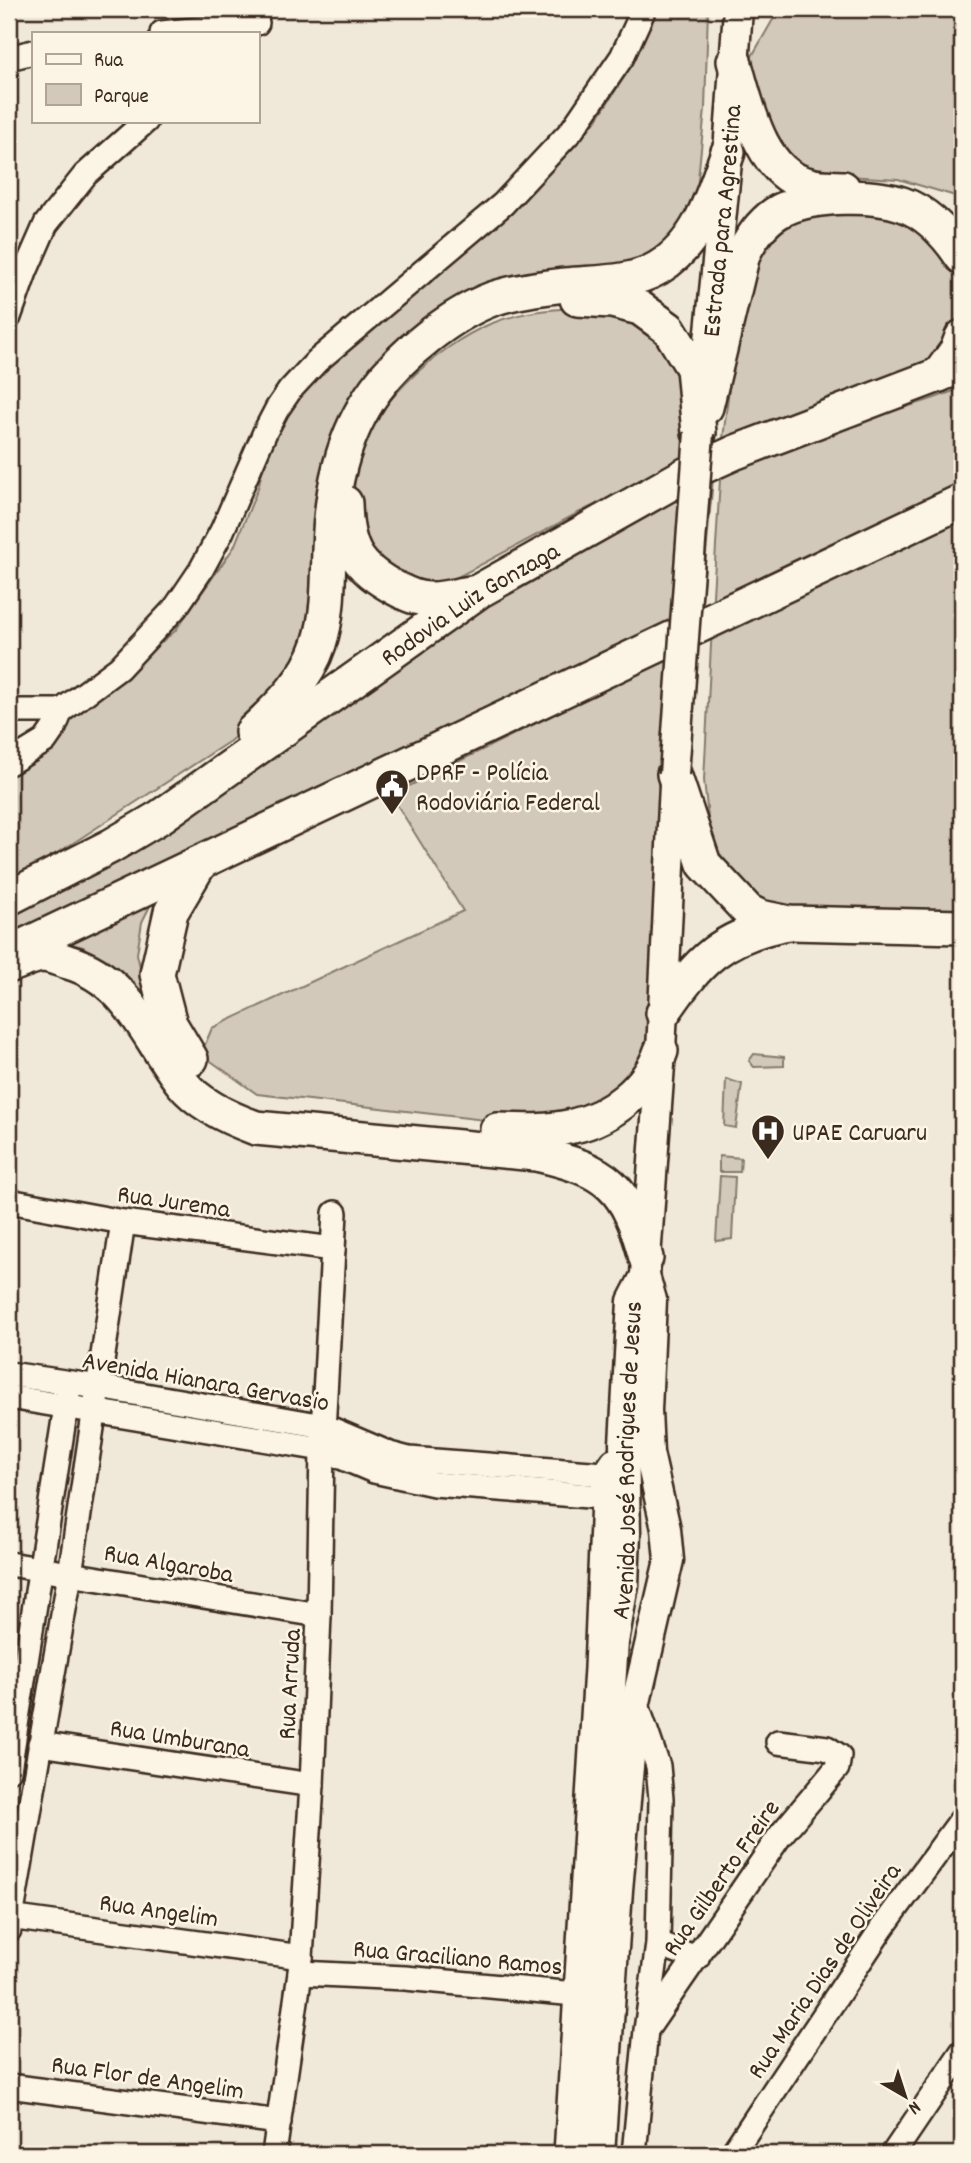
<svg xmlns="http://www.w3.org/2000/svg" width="971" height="2163" viewBox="0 0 971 2163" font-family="Dekko,sans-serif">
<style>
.green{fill:#d2c9ba;stroke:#867a6c;stroke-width:2}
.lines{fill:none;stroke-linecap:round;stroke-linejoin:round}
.minor-casing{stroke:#3b2a1e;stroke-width:28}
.major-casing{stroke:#3b2a1e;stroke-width:33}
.highway-casing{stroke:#3b2a1e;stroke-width:38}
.minor{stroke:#fcf5e5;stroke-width:23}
.major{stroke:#fcf5e5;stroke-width:28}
.highway{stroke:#fcf5e5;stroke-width:33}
.major-bridge-casing{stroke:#3b2a1e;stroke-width:33;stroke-linecap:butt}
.major-bridge{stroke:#fcf5e5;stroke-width:28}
.labels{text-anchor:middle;stroke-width:5;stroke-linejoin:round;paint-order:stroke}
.street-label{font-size:26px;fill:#3b2a1e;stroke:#fcf5e5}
.poi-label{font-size:26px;fill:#3b2a1e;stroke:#fcf5e5;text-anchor:start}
</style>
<rect width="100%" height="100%" fill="#f0e9d9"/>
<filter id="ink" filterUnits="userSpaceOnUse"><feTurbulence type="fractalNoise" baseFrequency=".0143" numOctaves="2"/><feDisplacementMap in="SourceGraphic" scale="14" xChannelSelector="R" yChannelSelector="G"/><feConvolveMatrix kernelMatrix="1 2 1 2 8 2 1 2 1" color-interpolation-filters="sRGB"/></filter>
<g filter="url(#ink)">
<g class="green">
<path d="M651 9H708L705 109 695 209 661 260 476 295 353 406 311 640 274 703 230 741 64 849 9 880V769L70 716 175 631 234 547 258 488 269 443 290 406 320 368 509 214 556 165 596 121 626 74Z"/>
<path d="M779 9H962V201L952 195 898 179 812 174 782 147 761 103 751 58Z"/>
<path d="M885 202 962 261V327L937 370 721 455 741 289 774 218Z"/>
<path d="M579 308 640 315 687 369 685 462 576 514 456 578 432 583 411 582 364 549C358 523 352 496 355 469 362 412 439 345 490 324 519 312 548 309 579 308Z"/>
<path d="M962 388V484L904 512 712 612 721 463 929 400Z"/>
<path d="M714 468 700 618 9 947V914L142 848 431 639Z"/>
<path d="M962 513V921L809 914 755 898 739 881 717 850 709 827 704 780 712 626Z"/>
<path d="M672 656 649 1024 642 1062 603 1107 528 1125 257 1094 201 1054 212 1028 463 911 391 795Z"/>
<path d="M158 890 142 922 137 954 147 998 114 968 83 947 48 938Z"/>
<path d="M754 1054 784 1057V1066L754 1067 749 1061Z"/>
<path d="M726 1079 742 1084 736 1128 724 1126Z"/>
<path d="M719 1156 741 1158 740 1172H719Z"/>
<path d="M720 1176 735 1177 732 1239 716 1241Z"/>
</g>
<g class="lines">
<g class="minor-casing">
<g id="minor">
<path d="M162 33 257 23"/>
<path d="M9 58 33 52"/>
<path d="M9 317 25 272 46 224 85 175 146 121"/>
<path d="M9 711H61"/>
<path d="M9 763 45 741 54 728 61 711 119 668 176 607 201 570 222 531 265 432 277 409 290 390 317 361 503 204 572 130 622 57 644 9"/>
<path d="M9 1201 123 1222 333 1249"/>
<path d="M9 1374 99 1387 324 1426 390 1454 409 1459 604 1474 613 1461"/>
<path d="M9 1397 322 1449 374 1471 434 1484 602 1497 612 1489"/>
<path d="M9 1564 319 1615"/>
<path d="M40 1744 312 1785"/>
<path d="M9 1770 68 1394"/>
<path d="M9 1917 301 1957"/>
<path d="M9 1930 70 1574 123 1222"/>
<path d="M658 1944 697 1958"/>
<path d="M300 1973 405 1978 575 1994 581 2008"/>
<path d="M649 2026 779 1837 837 1768 839 1756 827 1748 778 1742"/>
<path d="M9 2086 279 2122"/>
<path d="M274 2154 300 1973 312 1785 319 1615 322 1449 335 1213"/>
<path d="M566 2154 596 1668 604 1474"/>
<path d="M634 2154 646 2030 658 1944 661 1799 658 1766 637 1705"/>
<path d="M732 2154 882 1928 962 1819"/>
<path d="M893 2154 962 2052"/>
</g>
</g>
<g class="major-casing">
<g id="major">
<path id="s1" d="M708 351 728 152 738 9"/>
<path id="s2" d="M580 2154 614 1642 624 1585 626 1533 624 1444 632 1301 645 1276 646 1258 661 1051 674 784"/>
<path d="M600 2154 618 1890 629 1767 636 1702 669 1560 666 1529 649 1453 647 1410 652 1300 645 1276"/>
</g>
</g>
<g class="highway-casing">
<g id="highway">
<path d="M734 61C746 102 760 175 810 185 820 188 832 187 843 188"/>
<path d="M577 299 612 301 640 308 669 329 693 368 699 433"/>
<path d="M939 375 957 350 962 337"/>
<path d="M706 407 743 254C752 236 766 216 786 208 815 195 872 194 902 204 928 213 948 236 962 257"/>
<path d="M345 503C346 548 356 568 397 589 408 595 419 600 432 599 445 599 458 595 470 593"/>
<path d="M252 732C278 708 308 679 319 644 329 614 328 581 329 549 331 492 341 437 376 389 401 354 452 314 492 299 516 291 541 288 565 285 596 282 631 284 658 268 700 243 713 194 728 152"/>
<path d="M674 774 704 864 748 911 760 917 789 923 962 927"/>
<path id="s3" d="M9 898 111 846 160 817 479 591 687 474 736 452 962 366"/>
<path d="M9 953 962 501"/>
<path d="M11 965C20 962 32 956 42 955 50 955 60 960 68 962 130 980 147 1039 183 1084 200 1105 231 1119 256 1128L536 1154C608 1170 627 1186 646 1258"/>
<path d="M663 1013C699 960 721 936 787 923"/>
<path d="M191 1059 170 1024 157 974 171 912 200 863"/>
<path d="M497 1130C523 1131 548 1132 573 1126 611 1118 649 1087 661 1051"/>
</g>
</g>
<use href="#minor" class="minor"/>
<use href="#major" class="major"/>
<use href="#highway" class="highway"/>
<g class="major-bridge-casing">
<path id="major-bridge" d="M674 774 699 433"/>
</g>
<use href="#major-bridge" class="major-bridge"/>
</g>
</g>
<defs>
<g id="civic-pin" transform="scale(1.75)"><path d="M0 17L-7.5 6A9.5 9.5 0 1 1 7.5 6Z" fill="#3b2a1e" stroke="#fcf5e5"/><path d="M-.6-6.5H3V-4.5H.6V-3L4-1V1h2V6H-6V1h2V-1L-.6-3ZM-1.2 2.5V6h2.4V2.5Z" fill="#fff"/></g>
<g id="hospital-pin" transform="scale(1.75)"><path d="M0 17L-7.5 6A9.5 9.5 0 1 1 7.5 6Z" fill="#3b2a1e" stroke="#fcf5e5"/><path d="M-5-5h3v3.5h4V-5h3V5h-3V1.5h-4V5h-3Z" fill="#fff"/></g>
</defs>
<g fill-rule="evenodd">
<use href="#civic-pin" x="392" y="786"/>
<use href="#hospital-pin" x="768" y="1131"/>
</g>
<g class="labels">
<g class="street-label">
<text dy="9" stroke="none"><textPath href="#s1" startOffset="131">Estrada para Agrestina</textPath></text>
<text dy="9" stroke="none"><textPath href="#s3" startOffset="548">Rodovia Luiz Gonzaga</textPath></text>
<text transform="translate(174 1200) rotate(8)" y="9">Rua Jurema</text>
<text transform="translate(206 1380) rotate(10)" y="9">Avenida Hianara Gervasio</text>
<text dy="9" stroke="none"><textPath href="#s2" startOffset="696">Avenida José Rodrigues de Jesus</textPath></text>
<text transform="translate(169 1562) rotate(10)" y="9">Rua Algaroba</text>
<text transform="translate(288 1684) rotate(-87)" y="9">Rua Arruda</text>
<text transform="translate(180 1737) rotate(9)" y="9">Rua Umburana</text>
<text transform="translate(720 1877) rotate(-55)" y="9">Rua Gilberto Freire</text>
<text transform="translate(159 1909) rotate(8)" y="9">Rua Angelim</text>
<text transform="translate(458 1956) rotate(5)" y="9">Rua Graciliano Ramos</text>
<text transform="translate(823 1970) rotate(-56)" y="9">Rua Maria Dias de Oliveira</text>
<text transform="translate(148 2076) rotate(8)" y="9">Rua Flor de Angelim</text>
</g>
<g class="poi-label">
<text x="416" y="780">DPRF - Polícia<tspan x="416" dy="30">Rodoviária Federal</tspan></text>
<text x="792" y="1140">UPAE Caruaru</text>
</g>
</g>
<rect width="971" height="2163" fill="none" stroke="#fcf5e5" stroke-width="35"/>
<rect x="18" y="18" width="936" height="2128" fill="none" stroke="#3b2a1e" stroke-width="2.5" filter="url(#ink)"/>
<rect x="32" y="32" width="228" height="91" fill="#fcf5e5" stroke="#afa495" stroke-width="2"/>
<rect x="46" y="54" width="35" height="10" fill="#fcf5e5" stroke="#afa495" stroke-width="2"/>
<text x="94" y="66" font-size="21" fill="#3b2a1e">Rua</text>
<rect x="46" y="84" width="35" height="21" fill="#d2c9ba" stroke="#afa495" stroke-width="2"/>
<text x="94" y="102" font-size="21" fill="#3b2a1e">Parque</text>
<g transform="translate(905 2096) rotate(141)" stroke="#fcf5e5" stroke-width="5" paint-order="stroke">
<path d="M0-5L12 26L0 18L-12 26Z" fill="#3b2a1e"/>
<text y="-10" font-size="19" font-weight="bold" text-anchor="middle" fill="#3b2a1e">N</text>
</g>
</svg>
